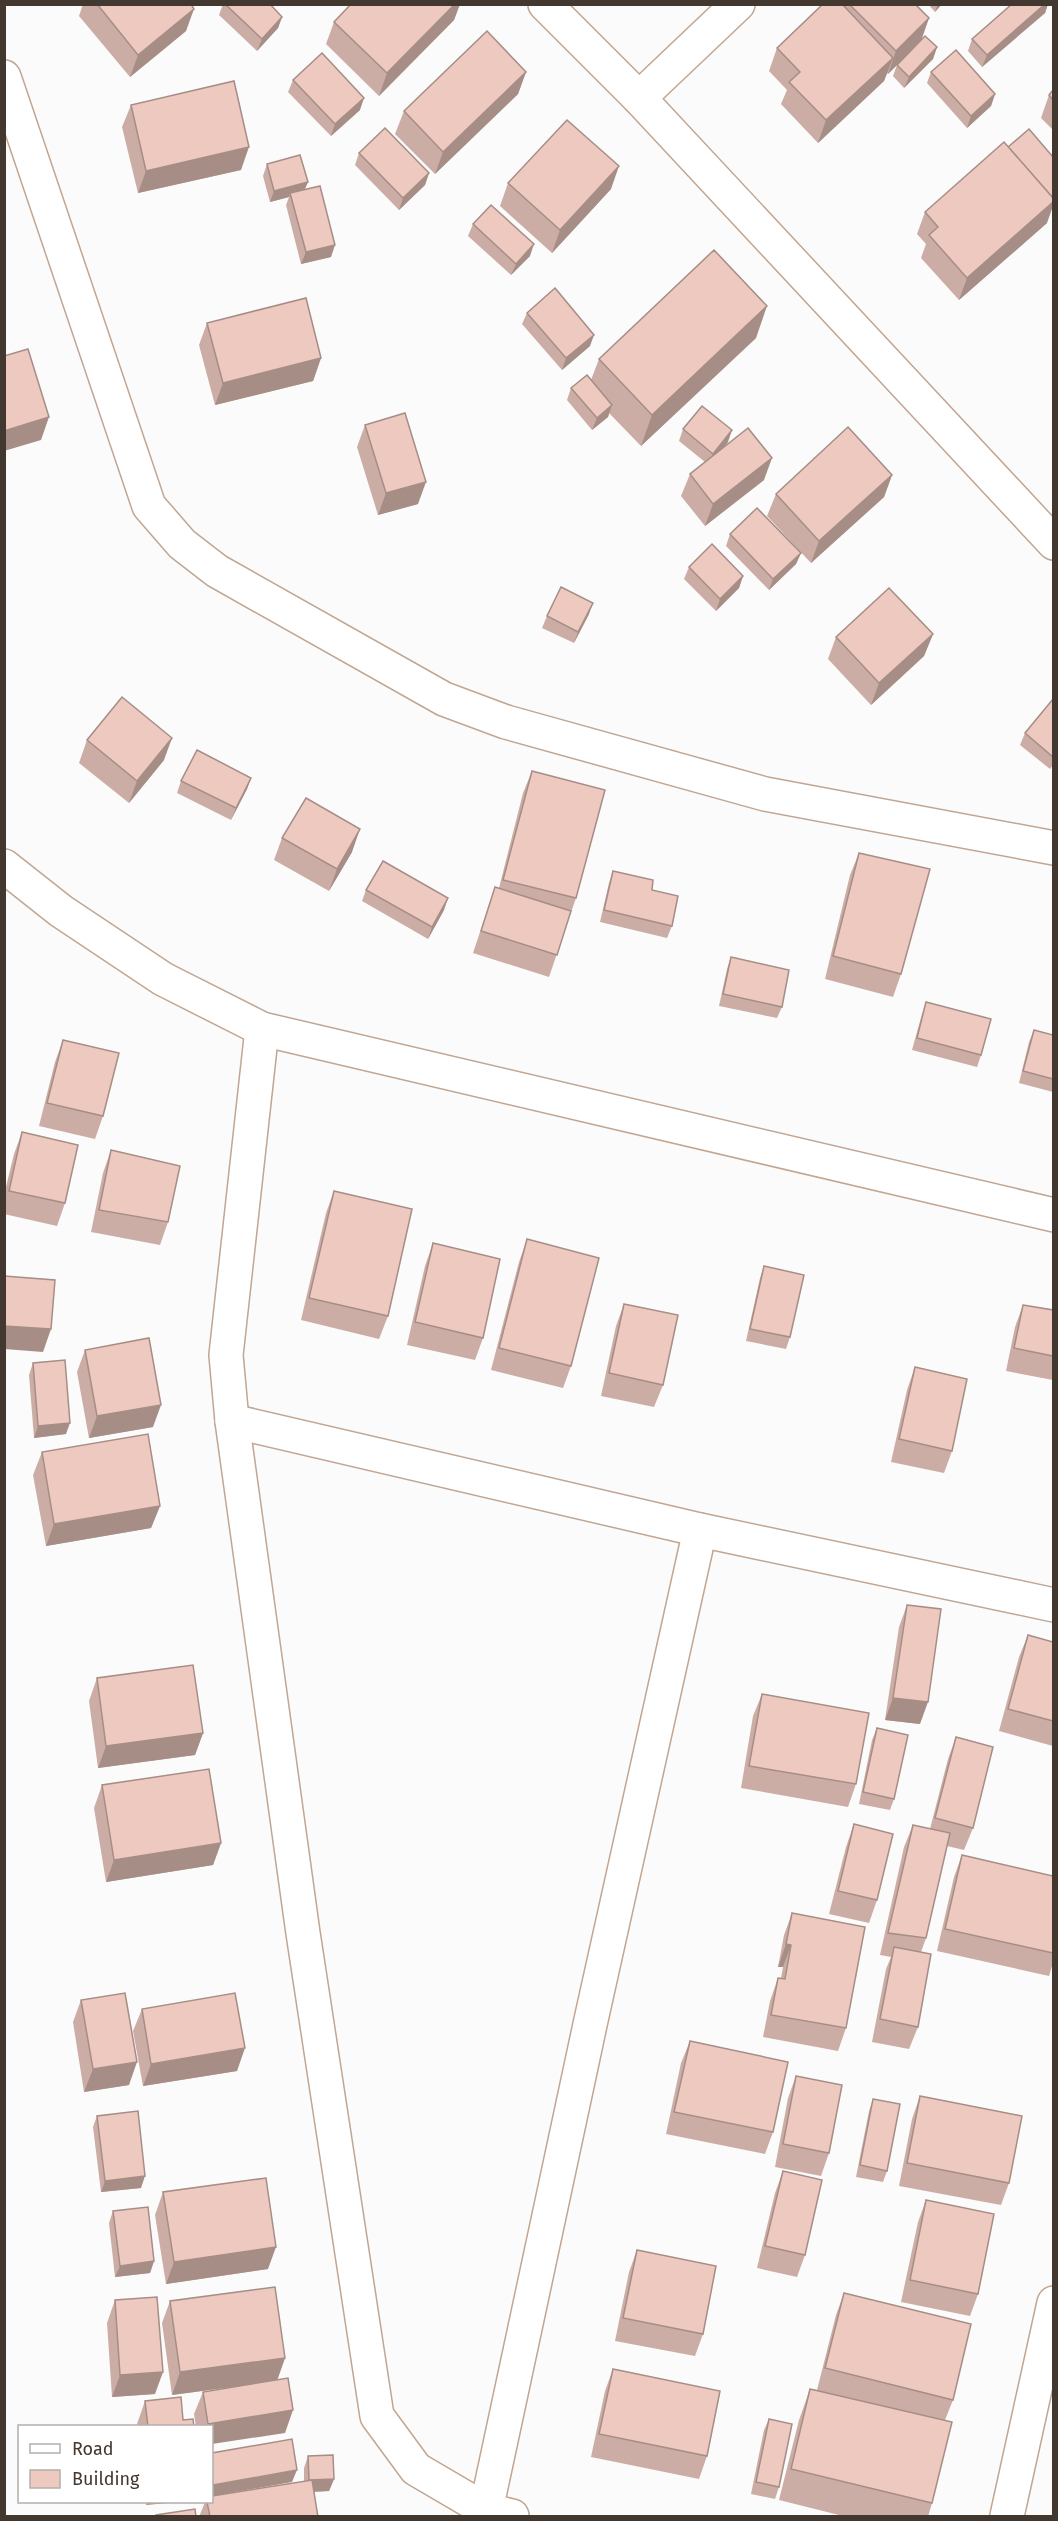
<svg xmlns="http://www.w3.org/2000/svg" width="1058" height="2521" viewBox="0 0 1058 2521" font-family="'Fira Sans',sans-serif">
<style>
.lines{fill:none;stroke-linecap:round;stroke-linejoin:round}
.minor-casing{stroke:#c1a692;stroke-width:36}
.minor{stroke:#fff;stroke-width:33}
.wall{fill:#ccada5}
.shaded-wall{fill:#a68d86}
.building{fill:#edc9c0;stroke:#a68d86;stroke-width:1.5}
</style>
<rect width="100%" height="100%" fill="#fbfbfb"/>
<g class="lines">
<g class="minor-casing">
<g id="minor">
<path d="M545 4 639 98 1054 543"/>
<path d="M4 77 149 506 182 544 217 571 444 699 506 722 765 794 1054 848"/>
<path d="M639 98 738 4"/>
<path d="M4 866 61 911 163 979 262 1029 1054 1215"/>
<path d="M262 1029 226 1355 232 1421 303 1933 377 2416 416 2469 486 2510 512 2516"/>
<path d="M232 1421 700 1530 1054 1605"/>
<path d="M486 2510 591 2020 700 1530"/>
<path d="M1007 2516 1054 2303"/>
</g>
</g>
<use href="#minor" class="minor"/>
</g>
<g class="wall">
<path d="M83 4H191L186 31 130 77 79 16Z"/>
<path d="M223 4H270L282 17 278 28 257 51 219 15Z"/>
<path d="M351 4H460L454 20 379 96 326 44 334 22Z"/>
<path d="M823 4H915L929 18 921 40 937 47 933 59 904 88 893 76 897 65 888 74 887 73 884 81 818 143 781 104 787 90 769 71 777 48Z"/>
<path d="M928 4H942L935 12Z"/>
<path d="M1012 4H1048L1045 13 982 67 968 51 972 39Z"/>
<path d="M526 72 518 94 435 174 395 134 404 111Z"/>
<path d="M931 72 995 94 991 106 967 128 927 83Z"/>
<path d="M293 80 360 110 331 136 288 92Z"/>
<path d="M1053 90V130L1041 118 1049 95Z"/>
<path d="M131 105 241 170 138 193 122 127Z"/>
<path d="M359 153 429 173 425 185 399 210 355 165Z"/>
<path d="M267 164 308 182 305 189 331 257 301 264 286 205 289 197 270 202 263 176Z"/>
<path d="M508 183 611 189 552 253 500 206Z"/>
<path d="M925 212 1047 223 959 300 921 258 926 244 917 234Z"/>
<path d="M473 224 530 256 511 275 468 236Z"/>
<path d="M527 313 590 346 562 370 522 324Z"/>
<path d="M207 323 321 358 313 381 215 405 199 345Z"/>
<path d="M756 338 641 446 609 413 608 417 592 430 567 400 571 388 591 380 599 359Z"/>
<path d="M365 425 418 504 378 515 357 447Z"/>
<path d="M683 429 728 442 724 447 764 480 705 526 681 496 690 474 705 462 679 441Z"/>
<path d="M892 475 884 497 811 563 767 516 776 494Z"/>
<path d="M730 534 801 553 796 564 769 590 726 546Z"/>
<path d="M689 567 743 576 739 588 716 611 684 579Z"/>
<path d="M589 614 574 643 542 628 547 616Z"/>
<path d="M933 634 924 656 871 705 828 659 836 637Z"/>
<path d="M1053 699V765L1050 769 1020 745 1025 733Z"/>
<path d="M87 740 164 760 129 803 79 763Z"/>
<path d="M532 771 576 898 549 977 473 953 495 887 499 888 523 793Z"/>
<path d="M251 778 247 789 231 820 177 793 181 781Z"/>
<path d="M282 838 352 852 329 891 274 860Z"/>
<path d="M859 853 901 974 893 997 825 979 850 875Z"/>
<path d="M613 871 652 890 672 926 667 938 600 922 609 883Z"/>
<path d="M366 890 444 910 428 939 362 901Z"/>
<path d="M731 957 782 1007 777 1018 719 1006 727 969Z"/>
<path d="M926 1002 981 1055 977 1067 912 1050 922 1014Z"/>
<path d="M1034 1030 1053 1035V1092L1019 1083 1029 1042Z"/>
<path d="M63 1040 103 1116 95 1139 39 1126 55 1062Z"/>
<path d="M22 1132 65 1203 57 1226 4 1214V1195L14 1154Z"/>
<path d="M111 1150 168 1222 160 1245 91 1232 103 1173Z"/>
<path d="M334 1191 388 1316 379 1339 301 1320 326 1213Z"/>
<path d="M527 1239 571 1366 563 1388 491 1370 519 1262Z"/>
<path d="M433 1243 483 1338 475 1360 407 1345 425 1266Z"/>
<path d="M764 1266 790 1337 786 1349 746 1341 760 1278Z"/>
<path d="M624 1304 663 1385 654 1407 601 1396 616 1326Z"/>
<path d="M1023 1305 1053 1310V1380L1006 1371 1015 1327Z"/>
<path d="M85 1350 153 1427 89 1438 77 1372Z"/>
<path d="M33 1363 66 1434 34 1438 29 1375Z"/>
<path d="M915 1367 952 1451 944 1473 891 1462 907 1390Z"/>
<path d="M42 1452 160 1506 151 1528 46 1546 33 1475Z"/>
<path d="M907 1605 920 1724 885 1720 899 1627Z"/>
<path d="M1028 1635 1053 1642V1746L999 1731 1019 1657Z"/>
<path d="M97 1678 203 1733 195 1755 98 1768 89 1701Z"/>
<path d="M762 1694 856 1784 848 1807 741 1788 753 1716Z"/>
<path d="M877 1728 894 1799 890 1810 859 1804 872 1740Z"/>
<path d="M956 1737 973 1828 964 1850 947 1846 926 1938 921 1952 918 2027 909 2049 872 2042 886 1969 891 1957 880 1955 904 1847 913 1825 930 1829 948 1759Z"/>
<path d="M102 1785 221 1843 213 1865 106 1882 94 1808Z"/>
<path d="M854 1824 877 1900 869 1923 829 1914 846 1847Z"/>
<path d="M962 1855 1053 1876V1963L1049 1976 937 1951 954 1877Z"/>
<path d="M792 1913 846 2028 838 2051 763 2037 770 2001 778 1978H781L783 1967H778L784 1935Z"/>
<path d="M81 2000 129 2085 84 2092 73 2022Z"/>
<path d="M142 2009 237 2071 143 2086 133 2031Z"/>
<path d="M690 2041 773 2132 765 2154 666 2134 681 2063Z"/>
<path d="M796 2076 829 2153 821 2176 775 2167 788 2098Z"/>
<path d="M920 2096 1009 2183 1001 2205 899 2186 912 2119Z"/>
<path d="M873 2099 887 2171 883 2182 856 2177 869 2111Z"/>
<path d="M97 2116 141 2188 101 2192 93 2127Z"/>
<path d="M783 2171 805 2255 797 2277 757 2268 775 2193Z"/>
<path d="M163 2192 268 2269 166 2284 155 2215Z"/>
<path d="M926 2200 978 2294 970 2316 901 2302 918 2222Z"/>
<path d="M113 2211 154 2261 150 2273 115 2277 109 2223Z"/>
<path d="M637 2250 703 2334 695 2356 615 2341 629 2272Z"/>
<path d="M844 2293 953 2400 945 2420 932 2503 928 2517H847L779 2500 799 2420 810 2389 817 2390 836 2315Z"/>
<path d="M115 2300 155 2394 112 2397 107 2323Z"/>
<path d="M170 2301 285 2358 277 2379 285 2433 212 2427H196L194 2414 203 2392 239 2386 172 2395 162 2323Z"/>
<path d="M613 2369 707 2456 699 2479 591 2457 605 2391Z"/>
<path d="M145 2401 183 2420 194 2427H137V2424Z"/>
<path d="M769 2419 779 2487 775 2499 751 2494 764 2430Z"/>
<path d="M308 2456 334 2479 329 2491 314 2492 318 2517H199L205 2502H212L304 2481V2468Z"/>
</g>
<g class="shaded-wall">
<path d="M455 4H460L454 20 379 96 387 73Z"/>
<path d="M938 4H942L935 12Z"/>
<path d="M1045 4H1048L1045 13 982 67 987 55Z"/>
<path d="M194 9 186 31 130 77 138 55Z"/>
<path d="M282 17 278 28 257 51 262 39Z"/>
<path d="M929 18 921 41 888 74 896 51Z"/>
<path d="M937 47 933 59 904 88 909 77Z"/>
<path d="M893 58 884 81 818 143 826 120Z"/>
<path d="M526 72 518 94 435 174 443 152Z"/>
<path d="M995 94 991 106 967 128 971 116Z"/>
<path d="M364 98 360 110 331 136 335 124Z"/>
<path d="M249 147 241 170 138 193 146 171Z"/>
<path d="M619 166 611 189 552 253 560 230Z"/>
<path d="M429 173 425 185 399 210 403 198Z"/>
<path d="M308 182 303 193H290L289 197 270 202 274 191Z"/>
<path d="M1053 197V206L1047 223 959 300 967 278Z"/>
<path d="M534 244 530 256 511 275 516 264Z"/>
<path d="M335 245 331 257 301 264 306 252Z"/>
<path d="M767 306 756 338 641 446 652 415Z"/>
<path d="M594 335 590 346 562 370 566 358Z"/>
<path d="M321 358 313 381 215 405 223 383Z"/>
<path d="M612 405 608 417 592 430 597 418Z"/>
<path d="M49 417 41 440 4 451V431Z"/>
<path d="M732 430 728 442 709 465 713 454Z"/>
<path d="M772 458 764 480 705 526 713 504Z"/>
<path d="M892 475 884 497 811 563 819 541Z"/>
<path d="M426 482 418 504 378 515 386 493Z"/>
<path d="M801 553 796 564 769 590 773 579Z"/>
<path d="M743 576 739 588 716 611 720 599Z"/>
<path d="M593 603 589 614 574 643 578 632Z"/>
<path d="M933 634 924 656 871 705 879 683Z"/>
<path d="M172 738 164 760 129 803 137 781Z"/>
<path d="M251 778 247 789 231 820 236 808Z"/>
<path d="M360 829 352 852 329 891 337 869Z"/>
<path d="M448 898 444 910 428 939 432 927Z"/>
<path d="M4 1326 51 1329 43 1352 4 1349Z"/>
<path d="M161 1405 153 1427 89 1438 97 1416Z"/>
<path d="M70 1423 66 1434 34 1438 38 1426Z"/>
<path d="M160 1506 151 1528 46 1546 54 1524Z"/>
<path d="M893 1698 928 1702 920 1724 885 1720Z"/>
<path d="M203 1733 195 1755 98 1768 106 1746Z"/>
<path d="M221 1843 213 1865 106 1882 114 1860Z"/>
<path d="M786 1944 791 1945 783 1967H778Z"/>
<path d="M245 2048 237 2071 143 2086 151 2064Z"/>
<path d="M137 2062 129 2085 84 2092 93 2069Z"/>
<path d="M145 2176 141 2188 101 2192 105 2181Z"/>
<path d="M276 2247 268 2269 166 2284 174 2262Z"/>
<path d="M154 2261 150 2273 115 2277 120 2266Z"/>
<path d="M285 2358 277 2381 172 2395 180 2372Z"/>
<path d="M163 2372 155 2394 112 2397 120 2375Z"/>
<path d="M293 2410 285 2433 212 2444V2427H207L208 2424Z"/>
<path d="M297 2470 292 2482 212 2496V2487L213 2485Z"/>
<path d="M334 2479 329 2491 305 2492 309 2480Z"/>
<path d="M147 2502H179L146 2505Z"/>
</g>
<g class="building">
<path d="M97 4H191L194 9 138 55Z"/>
<path d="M225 4H270L282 17 262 39Z"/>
<path d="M351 4H455L387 73 334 22Z"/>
<path d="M823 4H842L893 58 826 120 789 82 800 72 777 48Z"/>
<path d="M849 4H915L929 18 896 51Z"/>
<path d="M1012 4H1045L987 55 972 39Z"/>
<path d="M487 31 526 72 443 152 404 111Z"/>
<path d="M925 36 937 47 909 77 897 65Z"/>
<path d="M956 50 995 94 971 116 931 72Z"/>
<path d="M322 53 364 98 335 124 293 80Z"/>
<path d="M234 81 249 147 146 171 131 105Z"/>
<path d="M1053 90V100L1049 95Z"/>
<path d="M567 120 619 166 560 230 508 183Z"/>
<path d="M385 128 429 173 403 198 359 153Z"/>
<path d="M1029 129 1053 157V198L1008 147Z"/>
<path d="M1004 142 1053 198V202L967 278 929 235 938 227 925 212Z"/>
<path d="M300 155 308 182 274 191 267 164Z"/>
<path d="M320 186 335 245 306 252 290 193Z"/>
<path d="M491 205 534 244 516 264 473 224Z"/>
<path d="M714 250 767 306 652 415 599 359Z"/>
<path d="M555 288 594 335 566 358 527 313Z"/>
<path d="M306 298 321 358 223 383 207 323Z"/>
<path d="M28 349 49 417 4 431V356Z"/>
<path d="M587 375 612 405 597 418 571 388Z"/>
<path d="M702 406 732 430 713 454 683 429Z"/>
<path d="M405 413 426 482 386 493 365 425Z"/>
<path d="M848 427 892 475 819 541 776 494Z"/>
<path d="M748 428 772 458 713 504 690 474Z"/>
<path d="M757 508 801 553 773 579 730 534Z"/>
<path d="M712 544 743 576 720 599 689 567Z"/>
<path d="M561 587 593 603 578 632 547 616Z"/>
<path d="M889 588 933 634 879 683 836 637Z"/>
<path d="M122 697 172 738 137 781 87 740Z"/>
<path d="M1053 699V757L1025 733Z"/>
<path d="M197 750 251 778 236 808 181 781Z"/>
<path d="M532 771 605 790 576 898 503 880Z"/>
<path d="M306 798 360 829 337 869 282 838Z"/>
<path d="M859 853 930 869 901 974 833 956Z"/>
<path d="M383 861 448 898 432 927 366 890Z"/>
<path d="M613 871 653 880 652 890 678 896 672 926 604 910Z"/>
<path d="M495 887 571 911 557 955 481 931Z"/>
<path d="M731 957 789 970 782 1007 723 994Z"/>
<path d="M926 1002 991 1019 981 1055 917 1038Z"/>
<path d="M1034 1030 1053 1035V1079L1023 1071Z"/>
<path d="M63 1040 119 1053 103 1116 47 1103Z"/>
<path d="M22 1132 78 1145 65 1203 9 1191Z"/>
<path d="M111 1150 180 1166 168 1222 99 1210Z"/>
<path d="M334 1191 412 1209 388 1316 309 1298Z"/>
<path d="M527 1239 599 1258 571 1366 499 1348Z"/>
<path d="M433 1243 500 1259 483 1338 415 1322Z"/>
<path d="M764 1266 804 1275 790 1337 750 1329Z"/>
<path d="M4 1276 55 1280 51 1329 4 1326Z"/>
<path d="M624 1304 678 1315 663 1385 609 1373Z"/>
<path d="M1023 1305 1053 1310V1356L1014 1348Z"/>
<path d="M149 1338 161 1405 97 1416 85 1350Z"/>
<path d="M65 1360 70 1423 38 1426 33 1363Z"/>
<path d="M915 1367 967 1379 952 1451 899 1439Z"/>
<path d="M148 1434 160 1506 54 1524 42 1452Z"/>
<path d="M907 1605 941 1609 928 1702 893 1698Z"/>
<path d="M1028 1635 1053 1642V1721L1008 1709Z"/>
<path d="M193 1665 203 1733 106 1746 97 1678Z"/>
<path d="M762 1694 869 1713 856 1784 749 1766Z"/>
<path d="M877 1728 908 1735 894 1799 863 1792Z"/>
<path d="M956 1737 993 1747 973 1828 935 1818Z"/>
<path d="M209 1769 221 1843 114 1860 102 1785Z"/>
<path d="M854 1824 893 1834 877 1900 838 1891Z"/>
<path d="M913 1825 950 1833 926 1938 888 1933Z"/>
<path d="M962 1855 1053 1876V1953L945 1929Z"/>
<path d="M792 1913 865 1927 846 2028 771 2015 778 1978 785 1979 791 1945 786 1944Z"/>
<path d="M894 1947 931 1954 918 2027 880 2019Z"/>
<path d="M125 1993 137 2062 93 2069 81 2000Z"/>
<path d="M235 1993 245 2048 151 2064 142 2009Z"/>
<path d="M690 2041 788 2062 773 2132 674 2112Z"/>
<path d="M796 2076 842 2085 829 2153 783 2144Z"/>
<path d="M920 2096 1022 2116 1009 2183 907 2163Z"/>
<path d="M873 2099 900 2104 887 2171 860 2165Z"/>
<path d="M138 2111 145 2176 105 2181 97 2116Z"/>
<path d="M783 2171 822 2180 805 2255 765 2246Z"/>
<path d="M266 2178 276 2247 174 2262 163 2192Z"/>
<path d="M926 2200 994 2214 978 2294 910 2280Z"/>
<path d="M148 2207 154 2261 120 2266 113 2211Z"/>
<path d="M637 2250 716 2266 703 2334 623 2318Z"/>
<path d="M275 2287 285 2358 180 2372 170 2301Z"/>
<path d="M844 2293 971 2324 953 2400 825 2368Z"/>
<path d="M157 2297 163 2372 120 2375 115 2300Z"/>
<path d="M613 2369 720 2391 707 2456 599 2434Z"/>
<path d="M288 2378 293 2410 208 2424 203 2392Z"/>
<path d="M810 2389 952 2422 932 2503 791 2469Z"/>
<path d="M181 2397 183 2420 193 2419 194 2427H148L145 2401Z"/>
<path d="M769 2419 792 2424 779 2487 756 2482Z"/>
<path d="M292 2439 297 2470 213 2485 212 2479V2453Z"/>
<path d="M333 2455 334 2479 309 2480 308 2456Z"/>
<path d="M312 2480 318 2517H210L207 2502H212V2496Z"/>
<path d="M195 2509 196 2517H156V2515Z"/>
</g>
<rect width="1058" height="2521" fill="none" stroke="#43382f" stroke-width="12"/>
<rect x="18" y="2425" width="195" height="78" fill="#ffffff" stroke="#b4afac" stroke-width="1.5"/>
<rect x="30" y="2444" width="30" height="9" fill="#ffffff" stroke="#b4afac" stroke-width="1.5"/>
<text x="72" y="2455" font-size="18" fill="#43382f">Road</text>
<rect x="30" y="2470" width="30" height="18" fill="#edc9c0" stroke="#b4afac" stroke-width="1.5"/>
<text x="72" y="2485" font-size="18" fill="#43382f">Building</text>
</svg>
